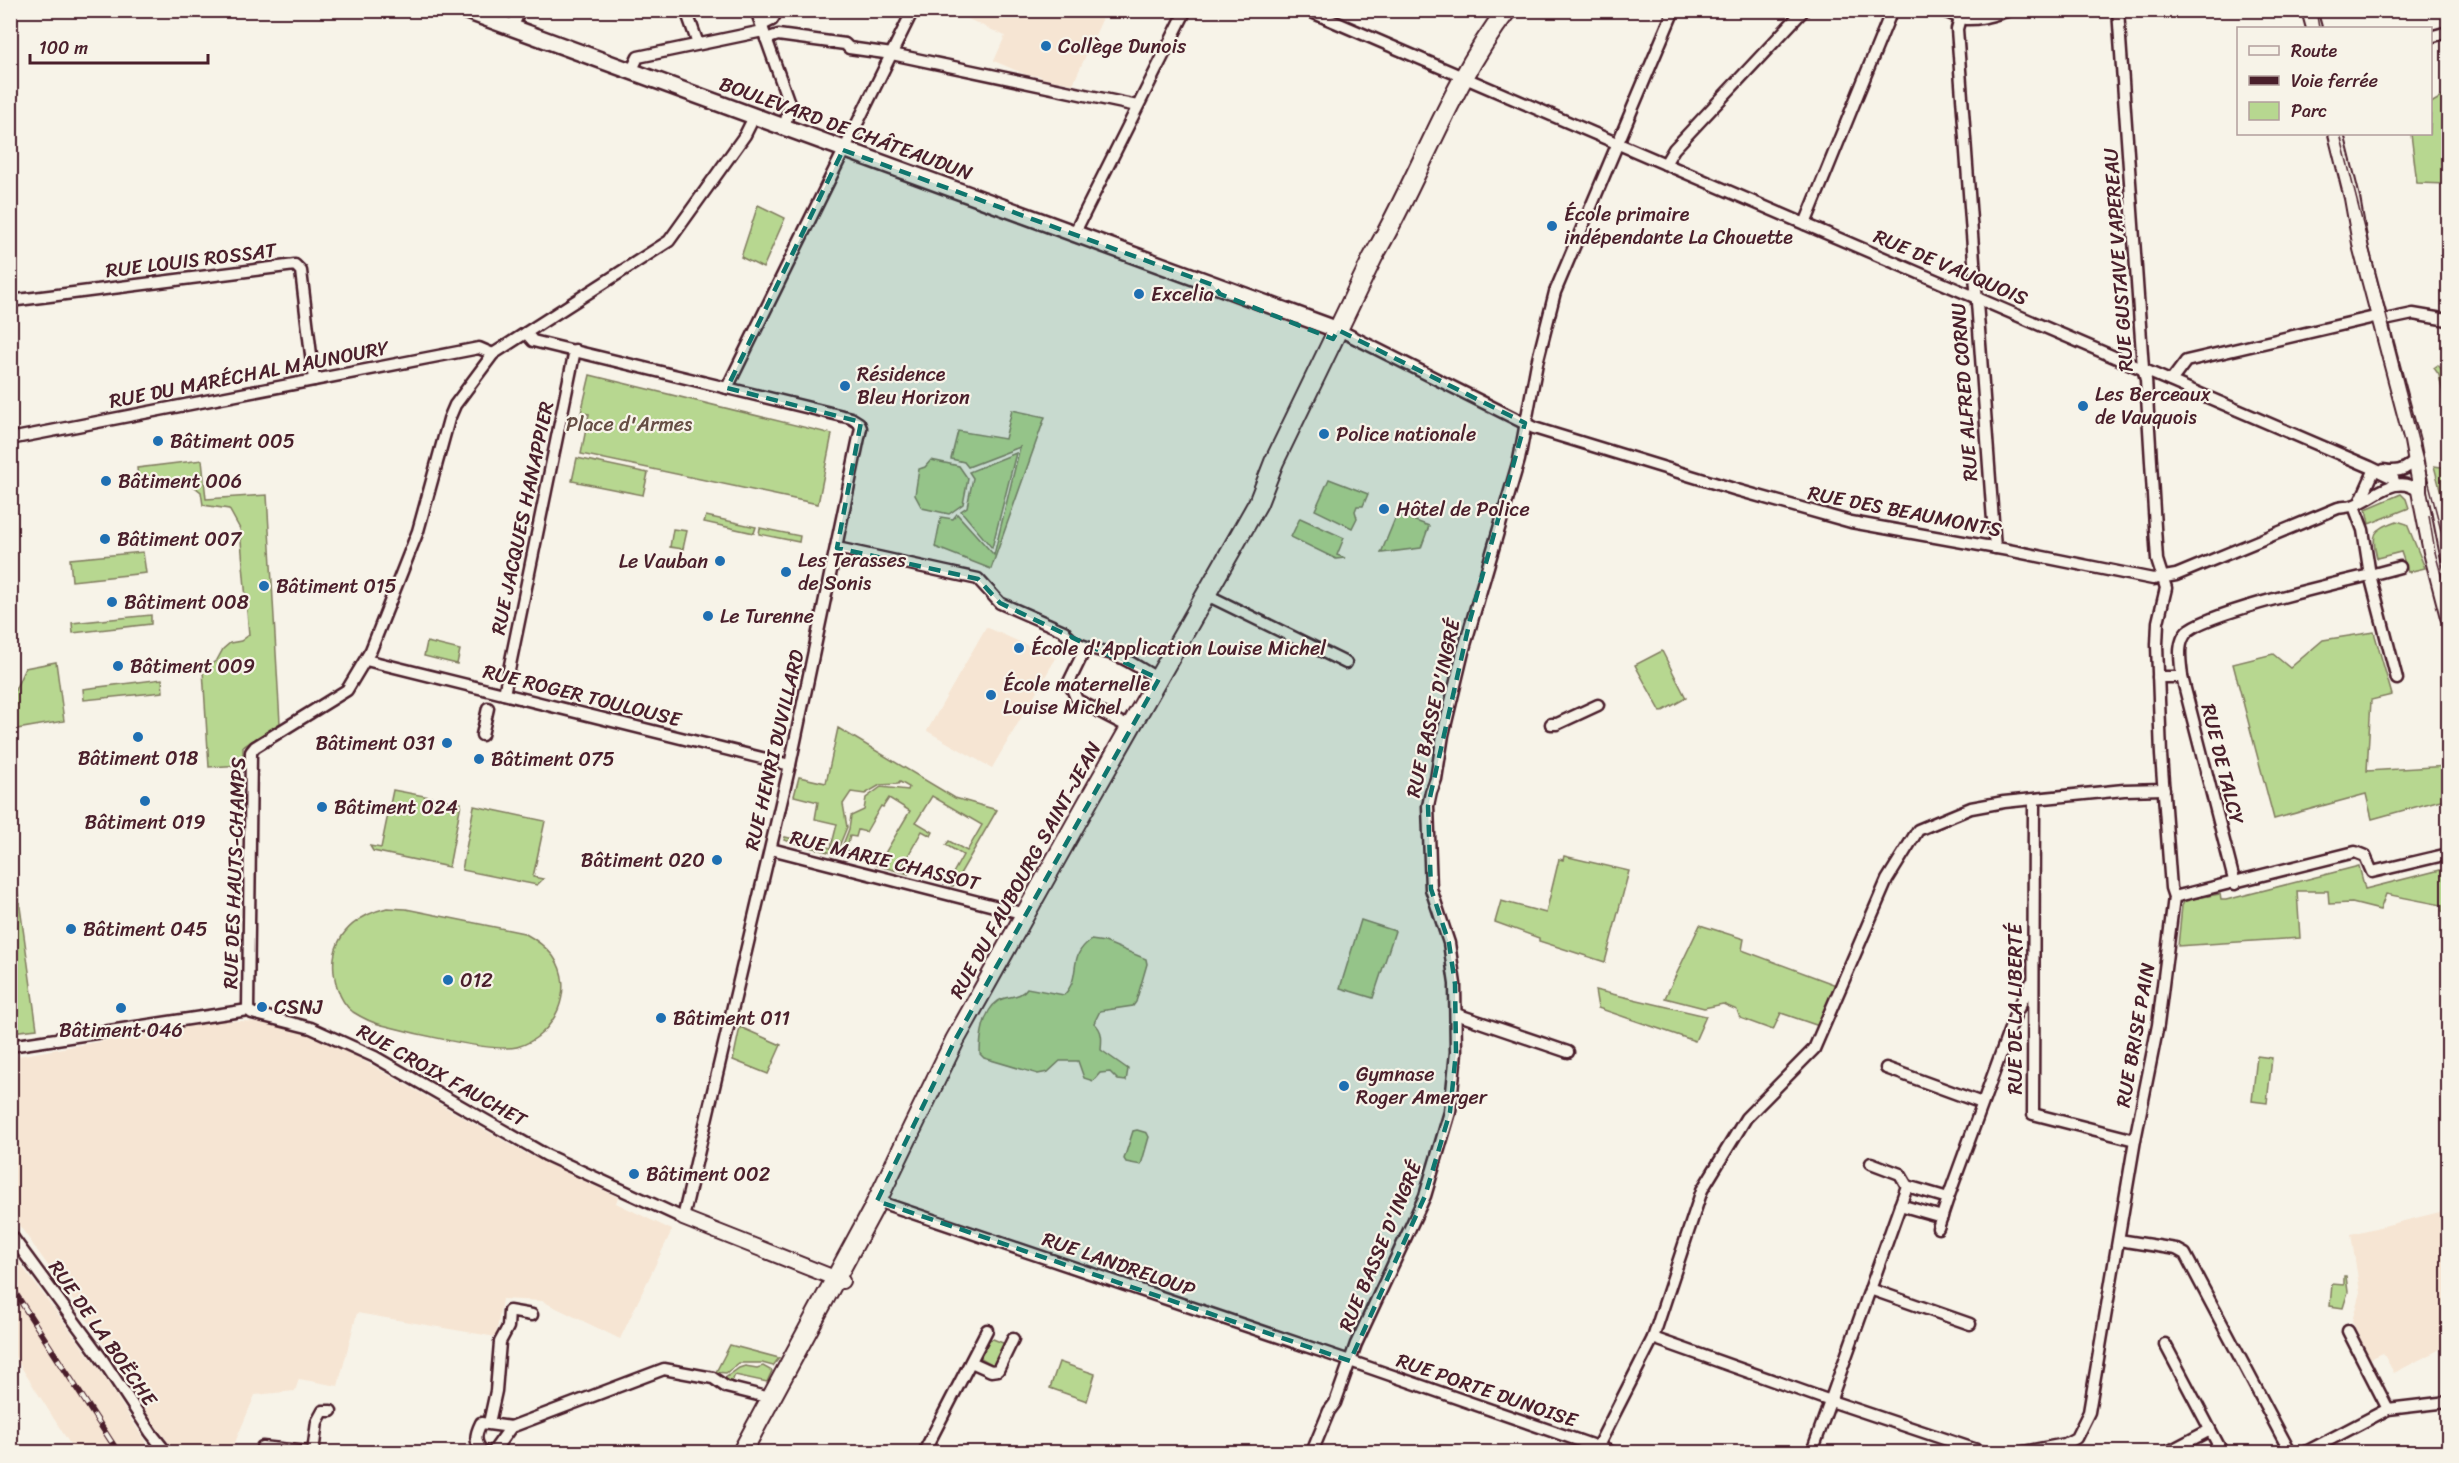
<svg xmlns="http://www.w3.org/2000/svg" width="2459" height="1463" viewBox="0 0 2459 1463" font-family="Sriracha,sans-serif">
<style>
.built{fill:#f6e5d3}
.green{fill:#b7d790;stroke:#807b5e;stroke-width:1.5}
.lines{fill:none;stroke-linecap:round;stroke-linejoin:round}
.minor-casing{stroke:#4a1f2b;stroke-width:15}
.tertiary-casing{stroke:#4a1f2b;stroke-width:18}
.secondary-casing{stroke:#4a1f2b;stroke-width:20}
.primary-casing{stroke:#4a1f2b;stroke-width:22}
.minor{stroke:#f7f3e8;stroke-width:10}
.tertiary{stroke:#f7f3e8;stroke-width:14}
.secondary{stroke:#f7f3e8;stroke-width:15}
.primary{stroke:#f7f3e8;stroke-width:18}
.tram{stroke:#4a1f2b;stroke-width:1.5}
.rail-casing{stroke:#4a1f2b;stroke-width:6}
.rail{stroke:#f7f3e8;stroke-width:4;stroke-dasharray:11;stroke-linecap:butt}
.marked{fill:#0f766e;fill-opacity:0.2;stroke:#0f766e;stroke-width:4.5;stroke-dasharray:12 8;stroke-linejoin:round}
.poi-dot{fill:#1f6fb2;stroke:#f7f3e8;stroke-width:2}
.labels{text-anchor:middle;stroke-width:4.5;stroke-linejoin:round;paint-order:stroke}
.poi-label{font-size:20px;fill:#4a1f2b;stroke:#f7f3e8;text-anchor:start}
.street-label{font-size:20px;fill:#4a1f2b;stroke:#f7f3e8}
.park-label{font-size:20px;fill:#654d44;stroke:#f7f3e8}
</style>
<rect width="100%" height="100%" fill="#f7f3e8"/>
<filter id="ink" filterUnits="userSpaceOnUse"><feTurbulence type="fractalNoise" baseFrequency=".0167" numOctaves="2"/><feDisplacementMap in="SourceGraphic" scale="12" xChannelSelector="R" yChannelSelector="G"/><feConvolveMatrix kernelMatrix="1 2 1 2 8 2 1 2 1" color-interpolation-filters="sRGB"/></filter>
<g filter="url(#ink)">
<g class="built">
<path d="M969 11V10L1106 11 1073 84 1040 78 1041 76 1027 75 994 61 1005 36 966 18Z"/>
<path d="M986 627 1056 658 992 768 927 731Z"/>
<path d="M219 1020 264 1022 324 1038 527 1154 618 1197 616 1203 672 1230 620 1339 542 1301 502 1299 496 1337 357 1313 338 1386 299 1379 295 1391 255 1395 231 1452H176L149 1417 95 1331 11 1214 10 1061 18 1056Z"/>
<path d="M2448 1210V1345L2394 1373 2383 1353 2370 1359 2352 1321 2360 1292 2351 1234Z"/>
<path d="M10 1250 99 1369 152 1452H75L11 1351Z"/>
</g>
<g class="green">
<path d="M2448 93V184L2417 183 2411 134H2430L2431 103Z"/>
<path d="M758 205 785 218 763 268 741 257Z"/>
<path d="M2438 365C2451 379 2449 397 2448 415L2439 375 2434 368Z"/>
<path d="M590 375 832 434 818 504 581 454 589 414 581 413Z"/>
<path d="M1012 410 1045 417 991 569 935 547 941 517 953 519 957 514 994 555 1020 447 968 467 964 462 951 459 958 431 1005 439Z"/>
<path d="M1016 453 992 548 961 511 967 507 973 478 969 472Z"/>
<path d="M577 458 648 473 643 495 572 481Z"/>
<path d="M202 460 206 499 267 495 280 723 243 747V765L209 767 203 670 217 660 223 649 230 643 241 641 249 635 240 529 229 509 203 505 201 492 186 480 139 487 137 468Z"/>
<path d="M931 460 959 466 968 479 963 504 949 514 922 508 915 495 919 469 925 467Z"/>
<path d="M2434 466 2448 468V511L2446 512Z"/>
<path d="M1329 479 1368 494 1363 506H1357L1355 511 1357 518 1352 528 1315 510Z"/>
<path d="M2401 494 2406 499 2409 508 2369 524 2366 509Z"/>
<path d="M1397 514 1429 526 1421 548 1381 553Z"/>
<path d="M706 516 756 527 754 533 704 522Z"/>
<path d="M1300 518 1344 538 1337 555 1345 558 1336 559 1291 537Z"/>
<path d="M2397 521 2407 524 2425 568 2408 572 2401 552 2377 558C2371 533 2373 530 2397 521Z"/>
<path d="M760 528 800 536 799 542 759 534Z"/>
<path d="M673 529 687 531 683 549 670 547Z"/>
<path d="M143 552 146 573 72 581 70 559Z"/>
<path d="M151 615V624L73 633 72 623Z"/>
<path d="M2374 632 2392 695 2371 700 2367 771 2448 766V798L2372 819 2366 794 2274 819 2233 664 2273 654 2290 668 2323 640Z"/>
<path d="M427 642 460 650 457 664 424 656Z"/>
<path d="M1662 651 1686 698 1661 712 1635 665Z"/>
<path d="M56 662 64 721 11 730V699L25 668Z"/>
<path d="M162 679 163 692 84 700 83 689Z"/>
<path d="M838 728 955 798 997 810 953 886 947 884 963 855 946 845 949 841 967 851 982 825 932 796 916 822 933 832 931 836 922 831 901 868 909 874 875 865 876 859 881 860 910 811 889 798 883 807 881 806 866 832 858 830 856 837 850 836 846 850 849 851 848 857 839 855 849 829 851 816 864 810 866 798 881 787 908 790 909 787 900 782 898 784 880 785 865 794 851 792 843 804 847 827 836 854 784 840 785 837 831 848 837 824 815 819 818 802 794 796 799 777 826 783Z"/>
<path d="M393 790 461 803 449 867 373 851 370 846 381 848Z"/>
<path d="M474 806 545 821 533 877 543 879 537 885 462 870Z"/>
<path d="M10 835 37 1029 11 1032H10Z"/>
<path d="M1564 856 1629 871 1605 962 1539 941V938L1495 922 1501 901 1546 913 1559 859 1563 860Z"/>
<path d="M2359 866 2365 889 2448 868V912L2442 911V905L2386 894 2380 910 2352 903 2329 904 2328 891H2297L2300 938 2178 946 2182 906 2185 900 2220 894 2221 900H2226Z"/>
<path d="M387 908 406 909 524 933C535 939 545 946 553 956 577 989 554 1037 517 1047 494 1053 408 1032 382 1025 373 1023 361 1017 353 1012 338 1001 332 975 334 958 338 929 362 914 387 908Z"/>
<path d="M1361 920 1395 931 1373 998 1340 988Z"/>
<path d="M1700 925 1744 939 1742 950 1836 985 1819 1026 1781 1013 1773 1030 1740 1018 1737 1010 1723 1004 1704 1008 1665 998Z"/>
<path d="M1091 940 1105 942 1146 959 1147 964 1136 1002 1133 1006 1100 1011 1094 1023C1103 1030 1102 1040 1101 1050L1128 1069 1126 1081 1118 1080 1110 1072 1100 1073 1093 1081 1084 1078 1078 1061H1060L1048 1072 1038 1074 984 1058 980 1054C980 1038 983 1011 998 1001 1007 995 1020 999 1027 988L1064 995C1083 975 1066 957 1091 940Z"/>
<path d="M1595 990 1706 1016 1695 1041 1598 1008Z"/>
<path d="M740 1027 781 1045 768 1074 733 1060Z"/>
<path d="M2257 1056 2272 1058 2267 1103 2252 1101Z"/>
<path d="M1137 1130 1147 1133 1149 1137 1141 1165 1126 1162 1124 1159 1133 1131Z"/>
<path d="M2344 1276H2346L2348 1292 2343 1308 2330 1306 2332 1284 2344 1285Z"/>
<path d="M993 1339 1003 1343 1004 1349 993 1365 981 1358 980 1354 987 1340Z"/>
<path d="M730 1345 779 1358 773 1366 762 1363H739L726 1373 716 1372Z"/>
<path d="M1059 1362 1095 1374 1087 1401 1050 1388Z"/>
<path d="M745 1366 757 1368 763 1366 772 1371 767 1382 735 1375 731 1383H727L724 1379 739 1368Z"/>
</g>
<g class="lines">
<g class="minor-casing">
<g id="minor">
<path d="M686 10 698 44"/>
<path d="M756 10 789 103V109L784 128"/>
<path d="M1307 10 2370 467 2393 478 2395 484"/>
<path d="M1938 10C1951 12 1956 18 1966 19 1980 20 1996 14 2010 10"/>
<path d="M1960 18 1957 29 1995 548"/>
<path d="M496 22 501 10"/>
<path d="M762 25 772 20 778 10"/>
<path d="M512 28 520 10"/>
<path d="M2430 37 2448 32"/>
<path d="M766 39 778 35 845 44 849 48 892 54 1137 106"/>
<path d="M631 72 638 57 763 31"/>
<path d="M1665 164 1674 149 1804 10"/>
<path d="M1805 224 1892 10"/>
<path d="M1074 234 1186 10"/>
<path d="M10 301 295 265 301 271 314 380"/>
<path d="M2380 321 2413 314 2448 320"/>
<path d="M1347 334 1534 428 1737 490 1851 522 2008 550 2153 579 2176 575 2338 508C2342 507 2348 507 2352 506 2375 499 2394 472 2419 491"/>
<path d="M2171 381 2186 361 2379 316"/>
<path d="M727 388 913 10"/>
<path d="M10 439 479 348 493 354"/>
<path d="M2384 470C2397 473 2407 470 2415 460"/>
<path d="M2361 500 2374 471"/>
<path d="M837 548 978 579 1000 603 1064 631C1076 650 1099 648 1118 656 1132 662 1145 672 1159 679"/>
<path d="M1207 595 1346 663"/>
<path d="M1086 647 1069 682 1077 700 1131 728"/>
<path d="M366 660 790 765"/>
<path d="M2158 677H2182L2235 884"/>
<path d="M2182 677C2181 663 2176 644 2187 632 2205 613 2337 583 2370 575L2363 530 2354 506"/>
<path d="M2397 679 2370 575 2400 567"/>
<path d="M504 694 575 350"/>
<path d="M1551 724H1557L1598 705"/>
<path d="M482 735 488 708"/>
<path d="M2034 800 2033 1114 2135 1140"/>
<path d="M771 849 1025 914"/>
<path d="M2174 897 2355 852 2365 856 2372 872 2448 854"/>
<path d="M248 1010 251 752 255 747 347 690 371 650 418 531 449 419 455 405 493 354 669 241 745 135 754 117"/>
<path d="M1456 1014 1568 1052"/>
<path d="M10 1046 248 1010 252 1013 311 1028 375 1057 546 1155 683 1218 790 765 861 428 859 423 851 418 533 341 526 333"/>
<path d="M1886 1068 1982 1103"/>
<path d="M1871 1163 1900 1174 1907 1186"/>
<path d="M1948 1198 2015 1015 2031 983"/>
<path d="M877 1201 1350 1361 1612 1452"/>
<path d="M1900 1205 1942 1217"/>
<path d="M10 1234 102 1359 151 1433 166 1452"/>
<path d="M2119 1240 2176 1249 2185 1254 2290 1452"/>
<path d="M1870 1289 1970 1324"/>
<path d="M2348 1331 2388 1409"/>
<path d="M1653 1338 1822 1398 1983 1452"/>
<path d="M2165 1344 2222 1452"/>
<path d="M971 1362 991 1371 998 1370 1013 1339"/>
<path d="M489 1423 496 1391 500 1342 508 1327 509 1311 532 1315"/>
<path d="M262 1447 308 1452"/>
<path d="M313 1452 317 1422 323 1411H331"/>
<path d="M483 1452C474 1442 475 1435 481 1423L511 1427"/>
<path d="M493 1452 511 1427 664 1369 713 1378 726 1387 770 1398"/>
<path d="M924 1452 987 1330"/>
<path d="M1312 1452 1329 1411 1335 1403 1356 1344 1425 1196 1450 1112 1456 1052 1455 984 1449 943 1431 889 1428 806 1431 792 1436 779 1443 735 1463 652 1519 460 1537 363 1555 292 1674 10"/>
<path d="M1595 1452 1653 1338 1702 1190 1746 1118 1814 1049 1887 880 1918 830 1971 808 2004 802 2124 790 2164 789"/>
<path d="M1812 1452 1907 1186 1948 1198 1938 1228"/>
<path d="M2023 1452 2065 1444 2076 1438 2089 1412 2135 1140 2158 1025 2174 897 2171 888 2161 755 2157 645 2158 622 2166 588 2157 560 2146 380 2143 368 2118 10"/>
<path d="M2168 1452 2210 1430"/>
<path d="M2306 1452 2388 1409 2448 1402"/>
</g>
</g>
<g class="tertiary-casing">
<g id="tertiary">
<path d="M2309 10 2314 28"/>
<path d="M2336 134 2352 198 2361 249 2412 441 2419 479V491L2431 552 2448 617"/>
<path d="M683 1218 842 1281"/>
</g>
</g>
<g class="secondary-casing">
<path id="secondary" d="M464 10 1330 327"/>
</g>
<g class="primary-casing">
<path id="primary" d="M742 1452 872 1211 955 1040 1089 800 1258 503 1274 462 1373 257C1420 177 1450 84 1507 10"/>
</g>
<use href="#minor" class="minor"/>
<use href="#tertiary" class="tertiary"/>
<use href="#secondary" class="secondary"/>
<use href="#primary" class="primary"/>
<g class="tram">
<path d="M2316 10 2319 28"/>
<path d="M2340 134 2448 558"/>
<path d="M2429 516 2435 552 2448 601"/>
</g>
<g class="rail-casing">
<path id="rail" d="M10 1285 118 1452"/>
</g>
<use href="#rail" class="rail"/>
</g>
</g>
<path class="marked" d="M843 150 1213 285 1220 294 1333 339 1338 330 1525 423 1470 620 1428 806 1431 889 1449 943 1455 984 1456 1052 1450 1112 1425 1196 1350 1361 877 1201 955 1040 1159 679 1000 603 978 579 837 548 861 422 727 388Z"/>
<g class="poi-dot">
<circle cx="1046" cy="46" r="6"/>
<circle cx="1552" cy="226" r="6"/>
<circle cx="1139" cy="294" r="6"/>
<circle cx="845" cy="386" r="6"/>
<circle cx="2083" cy="406" r="6"/>
<circle cx="1324" cy="434" r="6"/>
<circle cx="158" cy="441" r="6"/>
<circle cx="106" cy="481" r="6"/>
<circle cx="1384" cy="509" r="6"/>
<circle cx="105" cy="539" r="6"/>
<circle cx="720" cy="561" r="6"/>
<circle cx="786" cy="572" r="6"/>
<circle cx="264" cy="586" r="6"/>
<circle cx="112" cy="602" r="6"/>
<circle cx="708" cy="616" r="6"/>
<circle cx="1019" cy="648" r="6"/>
<circle cx="118" cy="666" r="6"/>
<circle cx="991" cy="695" r="6"/>
<circle cx="138" cy="737" r="6"/>
<circle cx="447" cy="743" r="6"/>
<circle cx="479" cy="759" r="6"/>
<circle cx="145" cy="801" r="6"/>
<circle cx="322" cy="807" r="6"/>
<circle cx="717" cy="860" r="6"/>
<circle cx="71" cy="929" r="6"/>
<circle cx="448" cy="980" r="6"/>
<circle cx="262" cy="1007" r="6"/>
<circle cx="121" cy="1008" r="6"/>
<circle cx="661" cy="1018" r="6"/>
<circle cx="1344" cy="1086" r="6"/>
<circle cx="634" cy="1174" r="6"/>
</g>
<g class="labels">
<g class="poi-label">
<text x="1058" y="53">Collège Dunois</text>
<text x="1564" y="221">École primaire<tspan x="1564" dy="23">indépendante La Chouette</tspan></text>
<text x="1151" y="301">Excelia</text>
<text x="857" y="381">Résidence<tspan x="857" dy="23">Bleu Horizon</tspan></text>
<text x="2095" y="401">Les Berceaux<tspan x="2095" dy="23">de Vauquois</tspan></text>
<text x="1336" y="441">Police nationale</text>
<text x="170" y="448">Bâtiment 005</text>
<text x="118" y="488">Bâtiment 006</text>
<text x="1396" y="516">Hôtel de Police</text>
<text x="117" y="546">Bâtiment 007</text>
<text x="798" y="567">Les Terasses<tspan x="798" dy="23">de Sonis</tspan></text>
<text x="708" y="568" text-anchor="end">Le Vauban</text>
<text x="276" y="593">Bâtiment 015</text>
<text x="124" y="609">Bâtiment 008</text>
<text x="720" y="623">Le Turenne</text>
<text x="1031" y="655">École d'Application Louise Michel</text>
<text x="130" y="673">Bâtiment 009</text>
<text x="1003" y="691">École maternelle<tspan x="1003" dy="23">Louise Michel</tspan></text>
<text x="435" y="750" text-anchor="end">Bâtiment 031</text>
<text x="138" y="765" text-anchor="middle">Bâtiment 018</text>
<text x="491" y="766">Bâtiment 075</text>
<text x="334" y="814">Bâtiment 024</text>
<text x="145" y="829" text-anchor="middle">Bâtiment 019</text>
<text x="705" y="867" text-anchor="end">Bâtiment 020</text>
<text x="83" y="936">Bâtiment 045</text>
<text x="460" y="987">012</text>
<text x="274" y="1014">CSNJ</text>
<text x="673" y="1025">Bâtiment 011</text>
<text x="121" y="1037" text-anchor="middle">Bâtiment 046</text>
<text x="1356" y="1081">Gymnase<tspan x="1356" dy="23">Roger Amerger</tspan></text>
<text x="646" y="1181">Bâtiment 002</text>
</g>
<g class="street-label">
<text transform="translate(846 128) rotate(20)" y="7">BOULEVARD DE CHÂTEAUDUN</text>
<text transform="translate(191 260) rotate(-7)" y="7">RUE LOUIS ROSSAT</text>
<text transform="translate(2118 260) rotate(-94)" y="7">RUE GUSTAVE VAPEREAU</text>
<text transform="translate(1951 267) rotate(23)" y="7">RUE DE VAUQUOIS</text>
<text transform="translate(249 374) rotate(-11)" y="7">RUE DU MARÉCHAL MAUNOURY</text>
<text transform="translate(1964 392) rotate(-94)" y="7">RUE ALFRED CORNU</text>
<text transform="translate(1905 511) rotate(11)" y="7">RUE DES BEAUMONTS</text>
<text transform="translate(522 518) rotate(-78)" y="7">RUE JACQUES HANAPPIER</text>
<text transform="translate(582 695) rotate(14)" y="7">RUE ROGER TOULOUSE</text>
<text transform="translate(1433 708) rotate(-77)" y="7">RUE BASSE D'INGRÉ</text>
<text transform="translate(774 750) rotate(-77)" y="7">RUE HENRI DUVILLARD</text>
<text transform="translate(2223 764) rotate(76)" y="7">RUE DE TALCY</text>
<text transform="translate(885 860) rotate(14)" y="7">RUE MARIE CHASSOT</text>
<text transform="translate(1025 870) rotate(-61)" y="7">RUE DU FAUBOURG SAINT-JEAN</text>
<text transform="translate(234 873) rotate(-88)" y="7">RUE DES HAUTS-CHAMPS</text>
<text transform="translate(2015 1009) rotate(-90)" y="7">RUE DE LA LIBERTÉ</text>
<text transform="translate(2135 1035) rotate(-80)" y="7">RUE BRISE PAIN</text>
<text transform="translate(442 1075) rotate(29)" y="7">RUE CROIX FAUCHET</text>
<text transform="translate(1380 1246) rotate(-67)" y="7">RUE BASSE D'INGRÉ</text>
<text transform="translate(1119 1264) rotate(19)" y="7">RUE LANDRELOUP</text>
<text transform="translate(103 1333) rotate(55)" y="7">RUE DE LA BOËCHE</text>
<text transform="translate(1487 1390) rotate(19)" y="7">RUE PORTE DUNOISE</text>
</g>
<g class="park-label">
<text x="629" y="431">Place d'Armes</text>
</g>
</g>
<rect width="2459" height="1463" fill="none" stroke="#f7f3e8" stroke-width="36"/>
<rect x="18" y="18" width="2423" height="1427" fill="none" stroke="#4a1f2b" stroke-width="2" filter="url(#ink)"/>
<rect x="2237" y="27" width="195" height="108" fill="#f7f3e8" stroke="#b29e9c" stroke-width="1.5"/>
<rect x="2249" y="46" width="30" height="9" fill="#f7f3e8" stroke="#b29e9c" stroke-width="1.5"/>
<text x="2291" y="57" font-size="18" fill="#4a1f2b">Route</text>
<rect x="2249" y="76" width="30" height="9" fill="#4a1f2b" stroke="#b29e9c" stroke-width="1.5"/>
<text x="2291" y="87" font-size="18" fill="#4a1f2b">Voie ferrée</text>
<rect x="2249" y="102" width="30" height="18" fill="#b7d790" stroke="#b29e9c" stroke-width="1.5"/>
<text x="2291" y="117" font-size="18" fill="#4a1f2b">Parc</text>
<path d="M30 54v9h178v-9" fill="none" stroke="#4a1f2b" stroke-width="3"/>
<text x="39" y="54" font-size="18" fill="#4a1f2b" stroke="#f7f3e8" stroke-width="4.5" paint-order="stroke">100 m</text>
</svg>
